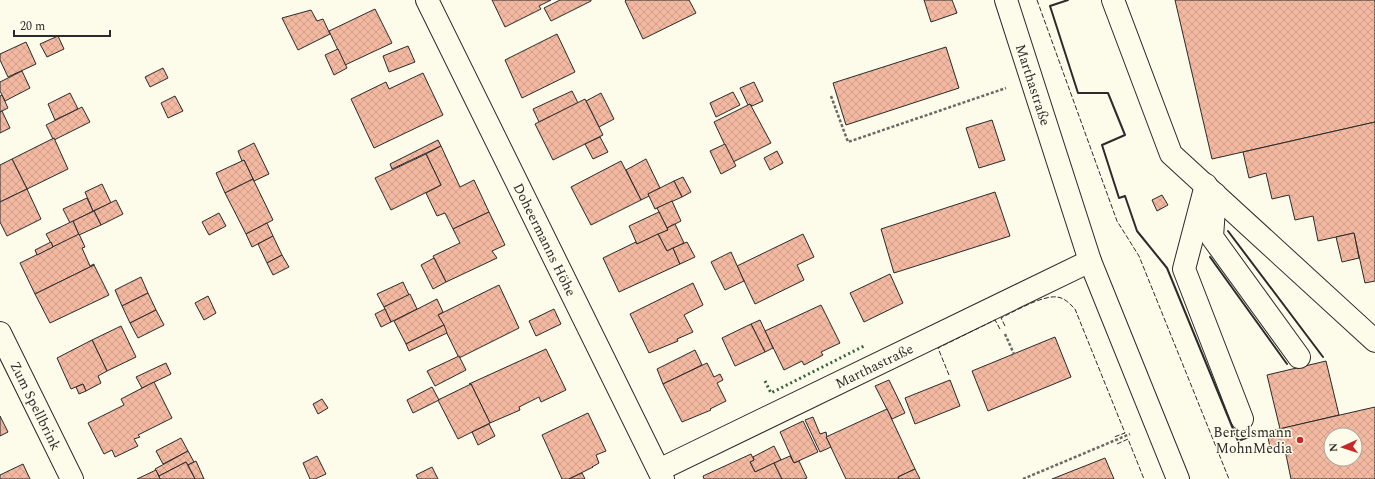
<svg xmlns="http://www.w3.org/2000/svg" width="1375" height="479" viewBox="0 0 1375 479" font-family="Spectral,serif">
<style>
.building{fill:url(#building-cross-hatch);stroke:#2b2b2b;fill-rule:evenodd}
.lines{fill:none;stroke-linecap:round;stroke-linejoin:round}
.minor-casing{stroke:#2b2b2b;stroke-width:24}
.path{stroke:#6a6964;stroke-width:2.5;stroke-dasharray:3 2;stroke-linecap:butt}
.minor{stroke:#fdfbea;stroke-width:22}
.hedge{stroke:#34623c;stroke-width:3;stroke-dasharray:2 3;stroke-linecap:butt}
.fence{stroke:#2b2b2b;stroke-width:1;stroke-dasharray:5 2;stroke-linecap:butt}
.wall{stroke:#2b2b2b;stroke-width:2}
.poi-dot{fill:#c62828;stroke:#fdfbea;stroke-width:1.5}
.labels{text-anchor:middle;stroke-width:3;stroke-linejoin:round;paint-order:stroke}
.street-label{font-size:14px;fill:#2b2b2b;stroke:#fdfbea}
.poi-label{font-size:14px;fill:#2b2b2b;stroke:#fdfbea;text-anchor:end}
</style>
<defs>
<pattern id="building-cross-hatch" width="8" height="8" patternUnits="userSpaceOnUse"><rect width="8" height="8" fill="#f2b8a0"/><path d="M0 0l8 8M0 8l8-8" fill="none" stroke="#d09e8a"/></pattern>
</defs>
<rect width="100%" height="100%" fill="#fdfbea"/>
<g class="building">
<path d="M492 0H551L539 6 541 9 505 27Z"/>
<path d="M560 0H591V1L551 21 544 8Z"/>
<path d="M626 0H689L696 13 643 39 625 1Z"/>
<path d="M924 0H952L957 13 931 22Z"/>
<path d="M1175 0H1375V122L1212 159Z"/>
<path d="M375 9 392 43 345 65 329 31Z"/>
<path d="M311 10 317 21 323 19 330 34 298 50 282 18Z"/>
<path d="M557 34 575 72 522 98 505 60Z"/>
<path d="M58 36 64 49 47 57 40 44Z"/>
<path d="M26 42 36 64 8 77 0 60V54Z"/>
<path d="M408 46 415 62 389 72 383 56Z"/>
<path d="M946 47 959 88 846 125 833 83Z"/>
<path d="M338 49 347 68 334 75 325 55Z"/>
<path d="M163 68 168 78 150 87 145 77Z"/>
<path d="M22 71 30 88 5 101 0 91V82Z"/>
<path d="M423 73 443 115 374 148 351 99 386 82 389 89Z"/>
<path d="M754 82 763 101 752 106 750 104 748 105 740 88Z"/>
<path d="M572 91 578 103 539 122 533 109Z"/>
<path d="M733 92 740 105 716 117 710 103Z"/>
<path d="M70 93 78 109 55 120 48 104Z"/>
<path d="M601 93 614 119 599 127 586 101Z"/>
<path d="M2 95 8 108 0 112V96Z"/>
<path d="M175 96 183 111 168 118 161 103Z"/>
<path d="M585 99 603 135 553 160 535 124Z"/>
<path d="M750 104 771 143 733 162 714 122Z"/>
<path d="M82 107 90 122 54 140 53 139 46 125Z"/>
<path d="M2 111 10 128 0 133V112Z"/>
<path d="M992 120 1005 160 979 168 966 128Z"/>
<path d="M1375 122V281L1365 283 1354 233 1318 241 1313 216 1295 220 1289 195 1272 199 1266 173 1249 178 1243 152Z"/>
<path d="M600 137 608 152 593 159 585 144Z"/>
<path d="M54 138 68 169 27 189 12 159Z"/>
<path d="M438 140 441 146 392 169 390 164Z"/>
<path d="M254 143 269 174 254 181 244 160 242 161 238 151Z"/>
<path d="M725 144 736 166 721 174 710 151Z"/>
<path d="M441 146 460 187 474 180 489 212 453 229 445 213 437 216 426 193 441 185 426 154Z"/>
<path d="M777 151 783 163 770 170 764 158Z"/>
<path d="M426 154 441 185 391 210 375 178Z"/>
<path d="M12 159 27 189 0 202V165Z"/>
<path d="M646 159 660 188 648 194 649 196 641 200 626 170Z"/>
<path d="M244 160 253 179 225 193 216 173Z"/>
<path d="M621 161 641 200 591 225 571 187Z"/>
<path d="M683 177 691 192 682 197 674 181Z"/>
<path d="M253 179 273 220 246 234 225 193Z"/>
<path d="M674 181 682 197 655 209 648 194Z"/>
<path d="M102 184 111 203 93 211 85 192Z"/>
<path d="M27 189 41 219 7 236 0 222V202Z"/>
<path d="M995 192 1010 236 894 273 881 229Z"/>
<path d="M1162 195 1168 205 1157 211 1152 200Z"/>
<path d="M87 198 93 211 70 223 63 209Z"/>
<path d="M116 200 123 214 101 225 94 211Z"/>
<path d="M672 201 681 221 667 228 657 208Z"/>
<path d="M94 211 101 225 79 235 73 221Z"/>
<path d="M489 212 505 245 492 251 497 258 446 282 433 256 460 243 453 229Z"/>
<path d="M659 212 668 230 637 244 629 226Z"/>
<path d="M219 213 226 226 209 235 202 222Z"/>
<path d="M73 221 79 235 53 247 46 234Z"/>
<path d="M267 223 273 236 252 247 246 234Z"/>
<path d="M675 224 684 243 667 251 658 234 668 230 667 228Z"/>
<path d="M1354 233 1359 258 1342 262 1336 237Z"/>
<path d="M79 234 85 247 82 248 90 266 94 264V265L35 294 20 263Z"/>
<path d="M658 234 667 251 673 248 680 264 619 292 603 258 636 242 637 244Z"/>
<path d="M803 234 814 257 797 265 804 280 755 304 737 266Z"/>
<path d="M273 236 282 255 267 263 258 244Z"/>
<path d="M51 242 53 247 37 255 35 250Z"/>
<path d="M687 242 695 257 680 264 673 248Z"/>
<path d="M731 252 744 281 725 290 711 262Z"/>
<path d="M282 255 289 267 273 275 267 263Z"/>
<path d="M434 258 446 282 433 289 421 265Z"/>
<path d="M94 265 109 295 50 323 35 294Z"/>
<path d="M890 274 903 303 864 322 850 293Z"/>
<path d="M141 277 148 293 122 306 115 290Z"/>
<path d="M403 282 409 295 384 307 377 294Z"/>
<path d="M693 283 703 305 684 315 693 332 677 339 678 341 649 353 630 314Z"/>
<path d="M499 285 519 328 459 358 438 315Z"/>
<path d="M148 293 156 310 130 323 122 306Z"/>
<path d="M410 294 417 309 391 322 384 307Z"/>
<path d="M208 296 216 313 204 320 195 303Z"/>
<path d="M437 299 443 312 438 315 444 325 406 344 394 321Z"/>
<path d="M821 305 840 343 821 352 823 355 804 365 802 361 784 370 765 331Z"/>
<path d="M385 309 391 322 381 327 375 314Z"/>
<path d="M554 309 561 324 536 336 529 321Z"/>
<path d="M156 310 164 325 138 338 130 323Z"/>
<path d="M760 320 773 348 765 352 751 324Z"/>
<path d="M751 324 765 352 735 366 722 338Z"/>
<path d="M444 325 447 333 409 351 406 344Z"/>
<path d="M121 326 136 357 107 371 92 340Z"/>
<path d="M1055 337 1071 377 988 411 972 371Z"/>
<path d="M92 340 107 371 98 376 101 383 86 391 83 384 71 389 57 358Z"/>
<path d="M546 349 566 390 541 402 539 397 519 407 520 410 490 423 471 384H469Z"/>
<path d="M695 350 702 365 663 384 657 369Z"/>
<path d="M459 356 466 370 435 386 427 371Z"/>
<path d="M1326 361 1339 415 1280 429 1267 375Z"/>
<path d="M166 363 171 374 142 388 136 377Z"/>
<path d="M707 363 714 377 720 374 723 380 717 383 726 401 710 409 711 410 682 422 663 384Z"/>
<path d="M889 380 905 413 892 419 875 386Z"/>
<path d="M950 380 960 406 915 424 905 398Z"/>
<path d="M154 382 172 418 138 435 140 437 134 439 138 446 115 457 112 450 104 454 88 423 124 405 121 399Z"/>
<path d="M83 384 86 391 79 394 76 387Z"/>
<path d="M471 384 490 423 458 439 438 400Z"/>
<path d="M432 387 439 400 413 413 407 400Z"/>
<path d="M322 399 328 408 318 414 313 404Z"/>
<path d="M1375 407V479H1291L1284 445 1262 450V449L1270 447 1267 433 1257 435V434ZM1331 435H1355V459H1331Z"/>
<path d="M887 409 915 469 898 477 899 479H846L826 437Z"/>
<path d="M588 413 606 451 596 455 599 463 592 467H593L569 479H562L542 435Z"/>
<path d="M0 416 8 432 0 436Z"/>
<path d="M813 417 820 434 826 432 827 437H826L831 447 820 452 805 420Z"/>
<path d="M803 421 818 452 794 463 780 432Z"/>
<path d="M489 424 495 436 478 445 472 432Z"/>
<path d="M181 438 188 451 163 464 156 451Z"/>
<path d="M774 446 781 460 755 472 750 462 754 460 753 457Z"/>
<path d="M188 451 194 462 188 465 186 462 159 476 155 469Z"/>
<path d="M751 454 754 460 750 462 755 472 774 463 782 479H704L703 476Z"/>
<path d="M317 456 326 474 315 479H310L303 463Z"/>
<path d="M790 456 794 463 799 461 807 478 804 479H782L774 463Z"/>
<path d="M1105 458 1114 479H1052Z"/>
<path d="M196 461 204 479H195L188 465Z"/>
<path d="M186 462 195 479H160L159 476Z"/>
<path d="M23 464 30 479H0V475Z"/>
<path d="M432 467 438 479H418L416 475Z"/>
<path d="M915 469 920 479H899L898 477Z"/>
<path d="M156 470 160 479H137Z"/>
<path d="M582 473 585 479H569Z"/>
</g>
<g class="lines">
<g class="minor-casing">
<g id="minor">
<path id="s1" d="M427 0 663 479"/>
<path id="s2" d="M1006 0 1090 261 1178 479"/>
<path d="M1113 0 1171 154 1375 341"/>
<path d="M1206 185 1184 269 1242 419"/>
<path d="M1215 194 1212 237 1299 357"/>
<path id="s3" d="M0 333 72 479"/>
<path id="s4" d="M659 470 1090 261"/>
</g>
</g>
<g class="path">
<path d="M831 96 848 142 1006 88"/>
<path d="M1005 334 1014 354"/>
<path d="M1023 479 1130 434"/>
</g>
<use href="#minor" class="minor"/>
<path class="hedge" d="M765 381 771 393 866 345"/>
<g class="fence">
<path d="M1037 0 1117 221 1139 256 1229 479"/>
<path d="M1005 326 1001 318C1015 311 1043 295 1057 297 1065 298 1070 304 1075 309L1125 433 1114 437"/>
<path d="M949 375 938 348 995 320 1000 329"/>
<path d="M1117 444 1128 439 1144 479"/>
</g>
<g class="wall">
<path d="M1068 0 1050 6 1078 93H1108L1125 135 1102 145 1119 198 1125 196 1137 231 1167 268 1238 441 1257 434"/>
<path d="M1228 231 1323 357"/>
<path d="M1210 257 1287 364"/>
</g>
</g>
<circle class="poi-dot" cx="1300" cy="440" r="4"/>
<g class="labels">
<g class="street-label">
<text dy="5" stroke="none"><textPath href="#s2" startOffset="89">Marthastraße</textPath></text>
<text dy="5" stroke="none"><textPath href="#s1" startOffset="267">Doheermanns Höhe</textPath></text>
<text dy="5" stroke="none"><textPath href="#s4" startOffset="239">Marthastraße</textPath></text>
<text dy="5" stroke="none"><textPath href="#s3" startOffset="81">Zum Spellbrink</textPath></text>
</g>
<g class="poi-label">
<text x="1292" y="437">Bertelsmann<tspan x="1292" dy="16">MohnMedia</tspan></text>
</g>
</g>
<g transform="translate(1343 447) rotate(267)"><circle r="19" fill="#fdfbea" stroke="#a9a89e"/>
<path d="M0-3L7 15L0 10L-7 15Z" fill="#c62828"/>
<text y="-6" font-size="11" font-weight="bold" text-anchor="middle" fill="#2b2b2b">N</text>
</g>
<path d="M14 30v6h96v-6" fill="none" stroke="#2b2b2b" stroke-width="2"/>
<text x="20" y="30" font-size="12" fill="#2b2b2b" stroke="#fdfbea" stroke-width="3" paint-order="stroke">20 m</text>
</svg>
